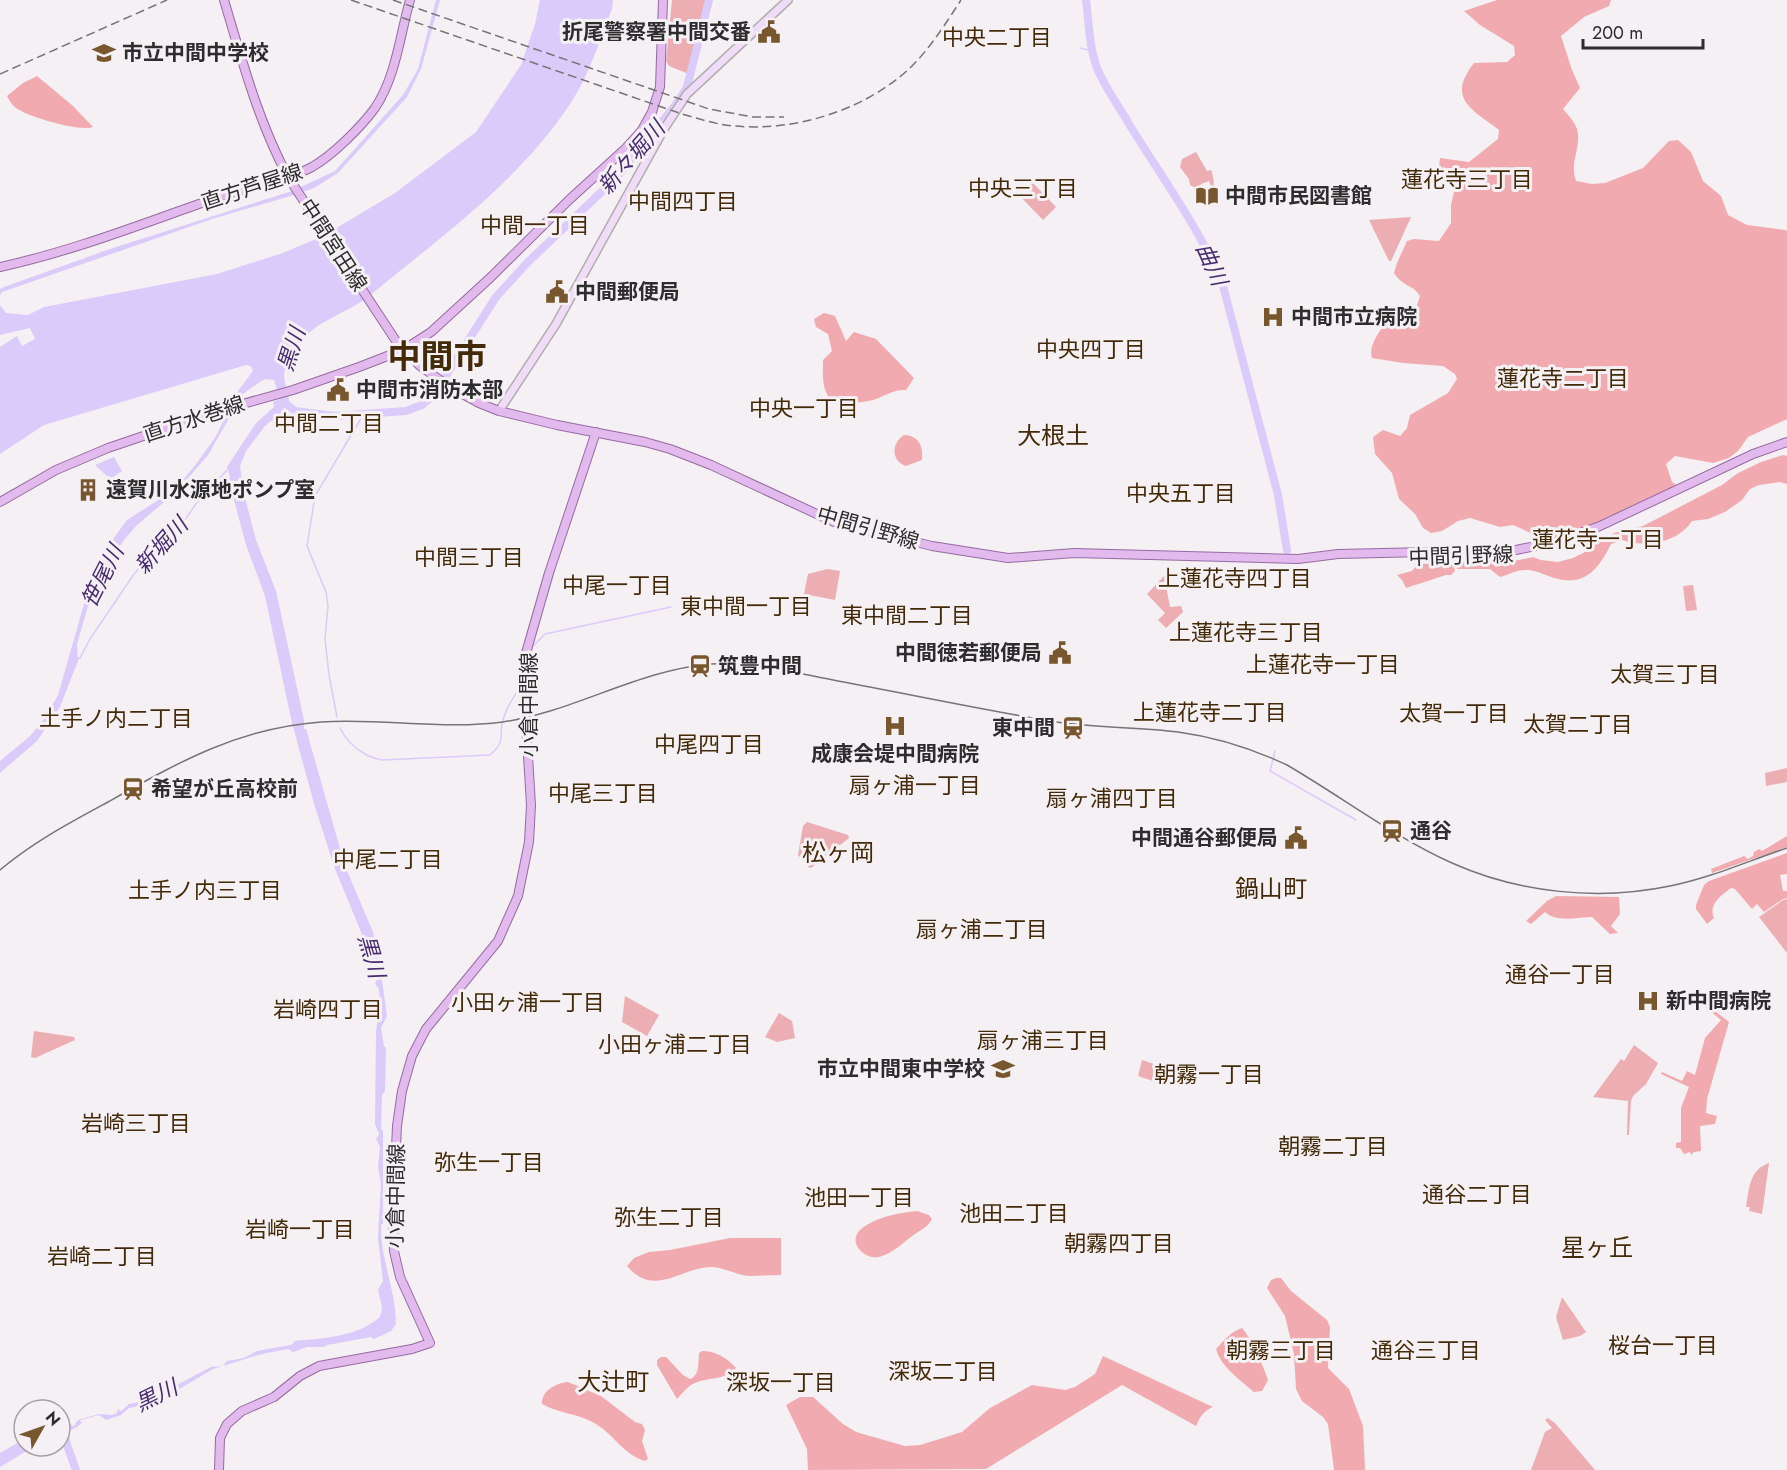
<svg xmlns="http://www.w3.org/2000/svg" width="1787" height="1470" viewBox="0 0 1787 1470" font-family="Jost,'Noto Sans JP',sans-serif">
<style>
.green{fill:#ecaeb2}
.forest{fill:#f1abb0}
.water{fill:#dacbfa}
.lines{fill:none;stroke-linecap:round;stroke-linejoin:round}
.stream{stroke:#dacbfa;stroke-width:1.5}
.river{stroke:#dacbfa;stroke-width:8}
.secondary-casing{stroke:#b1adb0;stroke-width:10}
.primary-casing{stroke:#966ba2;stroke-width:10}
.secondary{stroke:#f0dcf6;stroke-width:7}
.primary{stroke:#e2baed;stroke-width:8}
.tram{stroke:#767476;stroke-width:1.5}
.rail{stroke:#767476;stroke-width:1.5;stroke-dasharray:9 4.5;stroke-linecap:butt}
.labels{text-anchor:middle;stroke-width:6;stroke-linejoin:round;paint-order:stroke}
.poi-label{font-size:21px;font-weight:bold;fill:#2e2d2e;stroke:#f4f0f3;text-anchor:start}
.street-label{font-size:21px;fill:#2e2d2e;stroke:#f4f0f3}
.neighbourhood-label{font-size:22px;fill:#432a08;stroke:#f4f0f3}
.water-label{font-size:22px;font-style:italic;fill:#482c6f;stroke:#f4f0f3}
.quarter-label{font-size:24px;fill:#432a08;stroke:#f4f0f3}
.town-label{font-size:33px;font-weight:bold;fill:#432a08;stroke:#f4f0f3}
</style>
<rect width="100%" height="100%" fill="#f4f0f3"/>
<g class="green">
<path d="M672 0H708L689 74 669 66 666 61Z"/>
<path d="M1196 152 1207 171 1211 170C1213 175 1215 184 1213 190L1209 181 1201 184 1199 190 1190 185 1189 179 1180 167 1182 159Z"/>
<path d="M1029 179 1056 207 1043 220 1016 192Z"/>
<path d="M1411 217 1391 261H1389L1369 220Z"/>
<path d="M827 569 840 571 835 600 804 594 808 574Z"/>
<path d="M1164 576 1170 607 1181 606 1183 612 1166 628 1158 620 1165 613 1147 594Z"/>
<path d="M1693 585 1697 610 1686 611 1683 586Z"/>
<path d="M1787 768V782L1766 786 1765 773Z"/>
<path d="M807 822 848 835 849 838 811 868 808 867 798 855 803 826Z"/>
<path d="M1787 899V953L1759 917 1783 900Z"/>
<path d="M625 996 659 1015 647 1036 622 1022Z"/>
<path d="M779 1013 792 1021 795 1038 777 1042 765 1037Z"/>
<path d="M34 1031 74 1037 75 1040 35 1058 31 1057Z"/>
<path d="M1634 1045 1658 1063 1646 1084 1633 1096 1631 1101 1629 1135H1627L1628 1101 1593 1097 1621 1059 1624 1061Z"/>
<path d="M1142 1060 1160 1066 1156 1082 1138 1076Z"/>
<path d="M1769 1163 1762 1214 1749 1211 1750 1207H1746C1749 1189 1749 1170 1769 1163Z"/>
<path d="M1562 1297 1586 1332 1580 1336 1563 1340 1556 1317Z"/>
<path d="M1548 1418 1555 1423 1595 1470H1531L1545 1432 1552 1428 1545 1420Z"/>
</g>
<g class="forest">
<path d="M1497 0H1611L1609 6 1584 17 1561 36 1572 70 1580 88 1563 109C1568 115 1575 122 1577 129 1582 148 1569 161 1576 181L1592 184 1605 183 1643 168 1669 141 1678 140 1691 152 1703 181 1721 196 1728 215 1747 225 1785 230 1787 231V419L1748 437 1738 451 1729 458 1713 463 1675 456 1666 464 1672 482 1678 486 1591 525 1554 538 1540 537 1513 525 1500 527 1470 518 1458 521 1442 531 1431 533 1423 528 1415 514 1399 499 1392 473 1375 454 1373 437 1383 430 1400 436 1407 428 1410 415 1448 393 1457 379 1455 374 1443 366 1403 363 1372 358C1368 345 1380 331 1387 321L1414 315 1420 296C1413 284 1404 288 1394 273L1397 263 1407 241 1414 239 1439 241 1451 223V205L1455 188 1451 176 1439 167 1440 158 1469 162 1498 139 1499 130C1472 109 1446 99 1474 63L1507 62 1515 55 1514 46 1480 25 1464 11Z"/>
<path d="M37 76 73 106 93 127C80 132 28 117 16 108 12 105 9 100 7 96L23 83Z"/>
<path d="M824 313 835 316 846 341 854 332 876 339 914 378 906 390C892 389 883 398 869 401 858 403 846 403 834 404 821 390 823 377 823 360L832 351 828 334 816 327 814 319Z"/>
<path d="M904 435C920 436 923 447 922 460L906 466C891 461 891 443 904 435Z"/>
<path d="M1783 455 1787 456V484L1780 482 1759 485 1750 489 1742 500 1725 512 1708 519 1692 521C1678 543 1645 548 1622 540L1611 544C1600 566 1587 586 1558 579 1548 577 1537 570 1527 570 1518 569 1508 575 1500 577L1490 569H1457L1456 562 1519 560 1533 557 1541 560 1558 562 1573 558 1587 551 1593 541 1620 531 1643 526 1722 485 1738 473 1761 462Z"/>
<path d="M1451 563 1454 566 1455 571 1451 575H1446L1406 588 1402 580 1397 575 1412 571 1418 564Z"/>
<path d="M1787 836V847L1712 873 1711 869 1744 856 1748 859 1753 856 1754 852 1759 849 1762 851Z"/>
<path d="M1787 853V874L1780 875 1783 891H1787V898L1783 899 1764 912 1757 904 1752 909 1735 889 1731 888C1721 896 1708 904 1714 918L1707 924 1696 909V905L1704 885 1709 881Z"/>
<path d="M1556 896 1619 897 1620 914 1611 926 1618 933 1610 934 1592 917C1578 917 1556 923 1545 912L1531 924 1526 921 1547 901Z"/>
<path d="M1706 1004 1729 1022 1707 1099 1706 1113 1717 1116 1715 1124 1700 1126 1701 1151 1694 1152 1691 1155 1690 1152 1684 1154 1680 1148H1676V1143L1681 1142V1108L1689 1087 1661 1074 1662 1072 1682 1081 1687 1071 1695 1075 1705 1038 1721 1020 1704 1006Z"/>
<path d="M917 1211 929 1215 932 1219C927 1228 922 1229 915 1234 902 1243 894 1253 879 1257 866 1260 848 1244 859 1231 874 1217 898 1213 917 1211Z"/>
<path d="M730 1238H781V1275C770 1275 759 1276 749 1276 737 1275 725 1268 713 1267 682 1266 655 1299 627 1266L634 1258 649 1252 670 1250Z"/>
<path d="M1276 1278H1281L1291 1291 1327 1320 1330 1327 1328 1368 1349 1389 1363 1426 1365 1470H1334L1328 1424 1323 1417 1302 1401 1296 1389 1294 1354 1285 1316 1267 1288 1271 1280Z"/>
<path d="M1242 1328C1251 1338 1264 1367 1268 1380L1262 1391 1254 1392C1240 1380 1221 1367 1216 1349 1223 1341 1232 1331 1242 1328Z"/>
<path d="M702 1351C715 1351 728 1358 736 1368 723 1382 706 1376 691 1385 686 1388 681 1395 677 1399L657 1365V1360L661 1357H666L683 1375 690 1379C700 1375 698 1363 699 1353Z"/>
<path d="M1103 1356 1213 1407C1203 1411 1200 1417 1196 1426L1122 1385 986 1469 808 1470 807 1449 786 1405 800 1397H813L843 1424 856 1432 905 1446 920 1445 962 1432 990 1408 1032 1385 1065 1390 1075 1387 1095 1374Z"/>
<path d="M568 1382 601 1396 635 1422 642 1424 645 1430 642 1441 648 1459 645 1461C624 1455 614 1435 596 1424 579 1413 559 1414 542 1404 541 1391 556 1383 568 1382Z"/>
</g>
<g class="water">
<path d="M436 0H440L421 69 407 97 338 173 314 188 294 195 212 219 2 292 0 295V289L4 287 110 249 292 191 335 171 403 95 418 69Z"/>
<path d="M540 0H613L612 9C600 39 590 73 572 101 520 181 442 236 369 296 351 311 324 318 307 335 303 340 284 367 284 374 284 382 288 392 289 400L281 413 265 426 246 451 240 466 244 494 256 540 276 591 304 720V729H306L345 866 373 932 378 952 387 1016 381 1028 384 1046 386 1048 385 1091 382 1095 381 1129 383 1131V1224H381C380 1259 396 1290 396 1324L391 1331 374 1339 371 1337 327 1345 324 1347H307L293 1352 288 1349 262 1354 213 1369 176 1391 144 1405 129 1408 121 1415 106 1420 99 1415 81 1420 80 1422H83L77 1427 60 1435V1422L70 1419 63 1424 74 1426 78 1420 99 1414 112 1415 117 1413 118 1409 121 1411 129 1404 148 1400 211 1367 223 1366 227 1361 244 1358 257 1351 290 1345 294 1343V1341C323 1338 355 1338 380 1317L382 1307 378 1290 383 1281 378 1238 381 1184 378 1166 380 1147 376 1139 379 1134 375 1124 376 1031 380 1006 379 989 375 984 377 979 372 974 361 932 335 869 315 807 292 723 265 596 246 545 229 481 230 477 227 467 256 423 274 407 273 402 280 399 274 380 266 379 261 381 243 394 208 455 176 492 137 525 124 540 101 577 98 588H95L94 596H92V601L88 606 77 644 78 661 60 707 37 741 0 773V761L30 736 45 718 58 695 90 583 95 577 96 570 103 560 105 550 127 520 163 497 182 481 197 463 216 436 238 391 253 371 251 366 246 365 44 425 0 454V347L17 336 22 346 35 339 30 328 0 335V305L6 313 28 315 44 307 217 274 283 253 323 236 395 193 476 132 521 65 535 24Z"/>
<path d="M114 457 122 471 110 479 95 465Z"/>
<path d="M24 1439V1446H35L0 1467V1453Z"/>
</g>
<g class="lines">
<g class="stream">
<path d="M1080 48 1092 51"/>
<path d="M76 659 80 658 90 639 134 574 174 529 185 520 195 505 227 470"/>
<path d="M530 672 532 647 545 634 671 607"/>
<path d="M337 717 329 675 325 639 328 606 326 592 307 546 315 496 363 415"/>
<path d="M340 728C348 744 364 757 382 760L490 755C508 740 497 734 504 717 508 704 515 695 522 684"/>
<path d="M1275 751 1270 771 1356 820"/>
</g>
<g class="river">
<path d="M1086 0C1089 23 1089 46 1097 68 1105 88 1119 106 1129 124 1161 176 1198 226 1222 282L1278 495 1287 550"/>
<path d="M285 403 295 411 334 416 406 411 422 405 433 396 496 297 527 263 617 177 677 103 687 87 709 0"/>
<path d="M63 1428 67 1445 76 1470"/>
</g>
<g class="secondary-casing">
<path id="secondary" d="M499 411 556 324 664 129 687 94 788 0"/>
</g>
<g class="primary-casing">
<g id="primary">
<path d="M224 0C242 60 258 121 288 177L398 344 420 366 450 387 479 403 499 411 557 425 645 442 670 449 711 465 834 522 932 546 1008 558 1074 553 1298 559 1338 554 1516 550 1559 541 1600 526 1753 454 1787 442"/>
<path d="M0 267C78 250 151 220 225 195 254 185 286 181 312 167 333 155 361 127 375 108 396 77 400 35 410 0"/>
<path d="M0 502 56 470 108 448 214 412 293 390 359 367 403 350 431 332 490 278 570 199 625 149 642 130 652 112 660 87 663 0"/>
<path d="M1468 557 1510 555"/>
<path d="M219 1470 220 1438 227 1424 242 1411 274 1397 300 1376 319 1366 412 1349 430 1343 400 1277 394 1251 393 1215 397 1126 402 1091 412 1056 426 1029 498 941 518 896 529 842 531 805 526 723V653L549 573 596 432"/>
</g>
</g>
<use href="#secondary" class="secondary"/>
<use href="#primary" class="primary"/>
<path class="tram" d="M0 870C33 842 71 822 108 802 179 762 238 728 321 722 382 718 443 730 503 722 576 711 638 670 711 664 753 661 796 673 838 681 908 694 979 709 1050 721 1092 728 1135 727 1178 732 1215 737 1253 749 1287 765 1342 797 1394 837 1452 863 1519 893 1598 901 1670 886 1710 878 1748 861 1787 848"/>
<g class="rail">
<path d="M351 0 682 114C700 119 717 125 735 126 796 132 868 109 912 66 931 47 946 23 961 0"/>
<path d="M393 0 709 109 753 117H784"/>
<path d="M0 74 167 0"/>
</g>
</g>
<defs>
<g id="civic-bare" transform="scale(1.8)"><path d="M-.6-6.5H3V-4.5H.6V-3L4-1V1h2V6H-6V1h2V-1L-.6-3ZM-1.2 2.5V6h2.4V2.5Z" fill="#78572e" stroke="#f4f0f3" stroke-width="2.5" paint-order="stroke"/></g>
<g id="school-bare" transform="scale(1.8)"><path d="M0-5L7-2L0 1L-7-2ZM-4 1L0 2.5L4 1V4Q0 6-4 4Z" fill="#78572e" stroke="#f4f0f3" stroke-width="2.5" paint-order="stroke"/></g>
<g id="library-bare" transform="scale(1.8)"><path d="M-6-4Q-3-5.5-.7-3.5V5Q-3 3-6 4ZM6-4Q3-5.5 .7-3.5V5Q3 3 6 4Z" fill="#78572e" stroke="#f4f0f3" stroke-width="2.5" paint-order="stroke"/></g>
<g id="hospital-bare" transform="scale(1.8)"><path d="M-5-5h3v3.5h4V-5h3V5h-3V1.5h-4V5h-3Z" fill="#78572e" stroke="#f4f0f3" stroke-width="2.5" paint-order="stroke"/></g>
<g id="building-bare" transform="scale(1.8)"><path d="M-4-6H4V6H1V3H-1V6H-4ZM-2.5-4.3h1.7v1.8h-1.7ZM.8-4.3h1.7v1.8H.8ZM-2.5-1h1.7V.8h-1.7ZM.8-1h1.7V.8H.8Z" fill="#78572e" stroke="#f4f0f3" stroke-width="2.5" paint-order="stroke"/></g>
<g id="station-bare" transform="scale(1.8)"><path d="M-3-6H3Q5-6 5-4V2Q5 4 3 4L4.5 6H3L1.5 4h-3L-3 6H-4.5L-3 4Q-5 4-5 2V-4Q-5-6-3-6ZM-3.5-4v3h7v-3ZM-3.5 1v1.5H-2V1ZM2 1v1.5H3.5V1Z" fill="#78572e" stroke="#f4f0f3" stroke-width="2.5" paint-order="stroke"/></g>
</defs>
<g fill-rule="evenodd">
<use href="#civic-bare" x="769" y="32"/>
<use href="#school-bare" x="104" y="53"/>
<use href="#library-bare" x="1207" y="196"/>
<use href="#civic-bare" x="557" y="292"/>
<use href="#hospital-bare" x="1273" y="317"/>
<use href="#civic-bare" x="338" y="390"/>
<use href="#building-bare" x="88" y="490"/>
<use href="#civic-bare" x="1060" y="653"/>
<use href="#station-bare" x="700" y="666"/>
<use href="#hospital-bare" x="895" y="726"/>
<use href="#station-bare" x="1073" y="728"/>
<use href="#station-bare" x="133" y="789"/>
<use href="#station-bare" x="1392" y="831"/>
<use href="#civic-bare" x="1296" y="838"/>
<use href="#hospital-bare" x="1648" y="1001"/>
<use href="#school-bare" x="1003" y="1069"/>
</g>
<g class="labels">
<g class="poi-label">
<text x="751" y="39" text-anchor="end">折尾警察署中間交番</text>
<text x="122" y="60">市立中間中学校</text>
<text x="1225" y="203">中間市民図書館</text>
<text x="575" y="299">中間郵便局</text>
<text x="1291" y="324">中間市立病院</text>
<text x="356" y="397">中間市消防本部</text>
<text x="106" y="497">遠賀川水源地ポンプ室</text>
<text x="1042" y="660" text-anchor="end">中間徳若郵便局</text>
<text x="718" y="673">筑豊中間</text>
<text x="1055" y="735" text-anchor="end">東中間</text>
<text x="895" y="761" text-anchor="middle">成康会堤中間病院</text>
<text x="151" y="796">希望が丘高校前</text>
<text x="1410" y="838">通谷</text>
<text x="1278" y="845" text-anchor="end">中間通谷郵便局</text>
<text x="1666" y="1008">新中間病院</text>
<text x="985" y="1076" text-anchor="end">市立中間東中学校</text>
</g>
<g class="street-label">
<text transform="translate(252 187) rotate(-18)" y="7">直方芦屋線</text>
<text transform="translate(333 245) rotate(57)" y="7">中間宮田線</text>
<text transform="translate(194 419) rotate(-18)" y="7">直方水巻線</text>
<text transform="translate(868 528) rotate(16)" y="7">中間引野線</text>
<text transform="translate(1461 556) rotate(-2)" y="7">中間引野線</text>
<text transform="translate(529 705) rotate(-90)" y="7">小倉中間線</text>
<text transform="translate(396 1196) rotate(-89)" y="7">小倉中間線</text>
</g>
<g class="neighbourhood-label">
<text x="997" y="45">中央二丁目</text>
<text x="1467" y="187">蓮花寺三丁目</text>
<text x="1023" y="196">中央三丁目</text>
<text x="683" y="209">中間四丁目</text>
<text x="535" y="233">中間一丁目</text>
<text x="1091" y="357">中央四丁目</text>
<text x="1563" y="386">蓮花寺二丁目</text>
<text x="804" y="416">中央一丁目</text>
<text x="329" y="431">中間二丁目</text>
<text x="1181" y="501">中央五丁目</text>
<text x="1598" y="547">蓮花寺一丁目</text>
<text x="469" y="565">中間三丁目</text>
<text x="1235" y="586">上蓮花寺四丁目</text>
<text x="617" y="593">中尾一丁目</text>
<text x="746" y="614">東中間一丁目</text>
<text x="907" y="623">東中間二丁目</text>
<text x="1246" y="640">上蓮花寺三丁目</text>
<text x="1323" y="672">上蓮花寺一丁目</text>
<text x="1665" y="682">太賀三丁目</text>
<text x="1210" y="720">上蓮花寺二丁目</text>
<text x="1454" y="721">太賀一丁目</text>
<text x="116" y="726">土手ノ内二丁目</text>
<text x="1578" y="732">太賀二丁目</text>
<text x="709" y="752">中尾四丁目</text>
<text x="915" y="793">扇ヶ浦一丁目</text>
<text x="603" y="801">中尾三丁目</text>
<text x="1112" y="806">扇ヶ浦四丁目</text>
<text x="388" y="867">中尾二丁目</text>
<text x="205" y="898">土手ノ内三丁目</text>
<text x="982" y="937">扇ヶ浦二丁目</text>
<text x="1560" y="982">通谷一丁目</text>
<text x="528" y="1010">小田ヶ浦一丁目</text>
<text x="328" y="1017">岩崎四丁目</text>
<text x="1043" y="1048">扇ヶ浦三丁目</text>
<text x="675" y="1052">小田ヶ浦二丁目</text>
<text x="1209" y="1082">朝霧一丁目</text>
<text x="136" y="1131">岩崎三丁目</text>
<text x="1333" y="1154">朝霧二丁目</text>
<text x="489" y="1170">弥生一丁目</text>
<text x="1477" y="1202">通谷二丁目</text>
<text x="859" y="1205">池田一丁目</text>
<text x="1014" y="1221">池田二丁目</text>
<text x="669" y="1225">弥生二丁目</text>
<text x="300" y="1237">岩崎一丁目</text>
<text x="1119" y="1251">朝霧四丁目</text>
<text x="102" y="1264">岩崎二丁目</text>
<text x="1663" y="1353">桜台一丁目</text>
<text x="1281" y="1358">朝霧三丁目</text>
<text x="1426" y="1358">通谷三丁目</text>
<text x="943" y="1379">深坂二丁目</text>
<text x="781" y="1390">深坂一丁目</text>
</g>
<g class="water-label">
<text transform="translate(631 157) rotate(-49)" y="8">新々堀川</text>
<text transform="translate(1212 264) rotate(66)" y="8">曲川</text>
<text transform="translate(291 349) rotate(-72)" y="8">黒川</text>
<text transform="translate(161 545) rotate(-48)" y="8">新堀川</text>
<text transform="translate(102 576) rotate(-63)" y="8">笹尾川</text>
<text transform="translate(372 956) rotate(74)" y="8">黒川</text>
<text transform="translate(156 1395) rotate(-26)" y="8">黒川</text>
</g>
<g class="quarter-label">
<text x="1053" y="444">大根土</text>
<text x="838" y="861">松ヶ岡</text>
<text x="1271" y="897">鍋山町</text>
<text x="1597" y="1256">星ヶ丘</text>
<text x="613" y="1390">大辻町</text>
</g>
<g class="town-label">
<text x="437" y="368">中間市</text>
</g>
</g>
<g transform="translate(42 1428) rotate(50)"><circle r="28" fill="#f4f0f3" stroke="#a5a2a4" stroke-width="1.5"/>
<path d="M0-4.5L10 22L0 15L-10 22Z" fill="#78572e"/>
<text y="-9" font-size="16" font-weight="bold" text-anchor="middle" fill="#2e2d2e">N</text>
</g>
<path d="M1583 39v9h120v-9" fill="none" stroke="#2e2d2e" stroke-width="3"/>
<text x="1592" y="39" font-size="18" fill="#2e2d2e" stroke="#f4f0f3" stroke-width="4.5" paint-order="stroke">200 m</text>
</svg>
